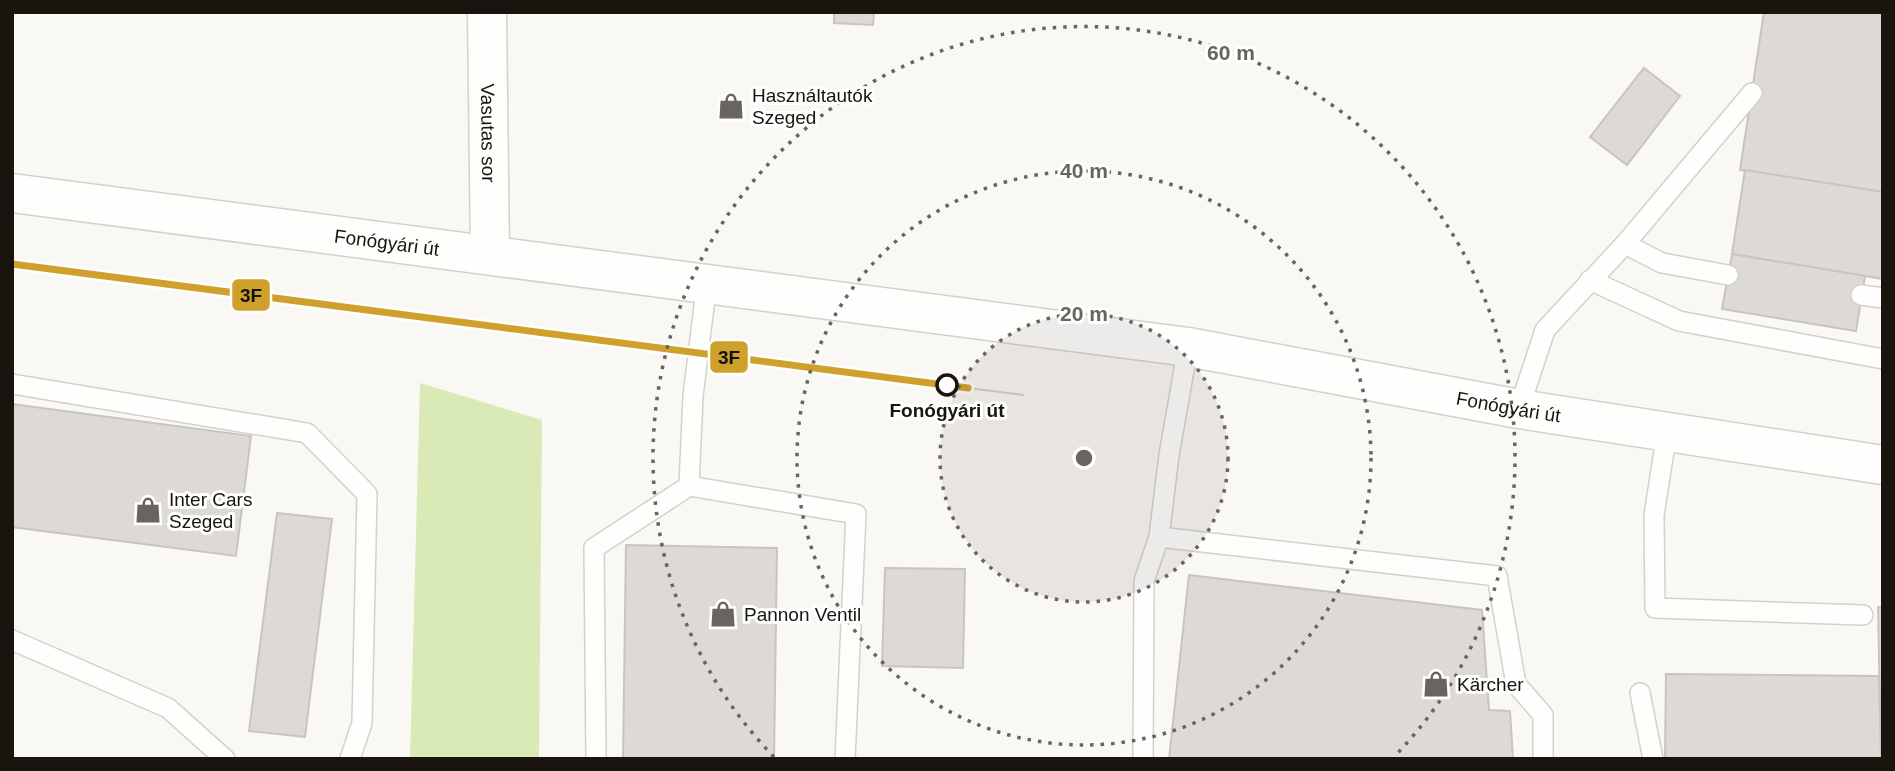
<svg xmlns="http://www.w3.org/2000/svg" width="1895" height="771" viewBox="0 0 1895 771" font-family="Arial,sans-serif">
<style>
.green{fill:#d9eab6}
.building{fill:#dddad5;stroke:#c8c4bf;stroke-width:2}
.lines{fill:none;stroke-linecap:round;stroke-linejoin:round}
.service-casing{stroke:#d4d1cb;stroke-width:22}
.minor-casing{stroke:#d4d1cb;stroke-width:41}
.tertiary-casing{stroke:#d4d1cb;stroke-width:41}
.service{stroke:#fefefd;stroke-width:19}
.minor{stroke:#fefefd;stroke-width:38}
.tertiary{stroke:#fefefd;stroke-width:38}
.tram{stroke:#cfcecd;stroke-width:2}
.tram-1-casing{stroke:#fff;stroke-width:12}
.tram-1{stroke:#cfa12c;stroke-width:7}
.ring{fill:none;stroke:#68645e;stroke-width:3.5;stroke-dasharray:3.5 7}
.stop-dot{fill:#fff;stroke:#19150e;stroke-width:3.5}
.labels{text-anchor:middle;stroke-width:6;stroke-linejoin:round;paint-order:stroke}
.poi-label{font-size:19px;fill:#19150e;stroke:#fff;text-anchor:start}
.street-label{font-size:19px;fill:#19150e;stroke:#fff}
.stop-label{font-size:19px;font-weight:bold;fill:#19150e;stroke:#fff}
.centre{fill:#68645e;stroke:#fff;stroke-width:3.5}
.ring-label{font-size:21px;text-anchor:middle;font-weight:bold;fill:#68645e;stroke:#fff;stroke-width:6;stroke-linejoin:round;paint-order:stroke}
.line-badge{stroke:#fff;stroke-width:2.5}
.pale-badge-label{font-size:19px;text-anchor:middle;font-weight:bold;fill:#111}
</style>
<rect width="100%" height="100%" fill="#faf8f4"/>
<path class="green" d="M420 383 542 420 539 759H410Z"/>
<g class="building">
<path d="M834 12H874L873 25 834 23Z"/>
<path d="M1764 12H1883V192L1740 170Z"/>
<path d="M1644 68 1680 96 1627 165 1590 137Z"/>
<path d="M1745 170 1883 192V279L1732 254Z"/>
<path d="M1732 254 1865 276 1856 331 1722 309Z"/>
<path d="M12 404 251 436 236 556 12 527Z"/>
<path d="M277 513 332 519 305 737 249 731Z"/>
<path d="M626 545 777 548 774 759H623Z"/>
<path d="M885 568 965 569 963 668 882 666Z"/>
<path d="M1189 575 1482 610 1489 710 1510 711 1513 759H1169Z"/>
<path d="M1878 607 1883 608V759H1881Z"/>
<path d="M1666 674 1879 676 1881 759H1665Z"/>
</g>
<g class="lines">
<g class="service-casing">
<g id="service">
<path d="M1625 244 1662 263 1728 275"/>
<path d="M1590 280 1679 321 1883 359"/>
<path d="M1861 295 1883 298"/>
<path d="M12 384 307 433 367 494 362 723 350 759"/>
<path d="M1519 409 1545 330 1625 244 1752 93"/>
<path d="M1667 432 1654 515 1655 608 1863 615"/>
<path d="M689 486 693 396 707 282"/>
<path d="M1159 537 1497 576 1516 684 1543 715V759"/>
<path d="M12 640 168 708 225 759"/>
<path d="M1640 693 1653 759"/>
<path d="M596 759 594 548 689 486 856 514 845 759"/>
<path d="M1143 759 1144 581 1159 537 1169 455 1188 347"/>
</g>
</g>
<g class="minor-casing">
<g id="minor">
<path id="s1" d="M487 12 490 254"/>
</g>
</g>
<g class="tertiary-casing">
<g id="tertiary">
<path id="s2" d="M12 193 1188 347 1519 409 1883 465"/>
</g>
</g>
<use href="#service" class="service"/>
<use href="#minor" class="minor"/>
<use href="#tertiary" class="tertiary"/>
<path class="tram" d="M968 388 1023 395"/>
<g class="tram-1-casing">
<path id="tram-1" d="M12 264 968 388"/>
</g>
<use href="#tram-1" class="tram-1"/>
</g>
<circle cx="1084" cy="458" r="144" fill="#68645e" fill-opacity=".12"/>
<g class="ring">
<circle cx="1084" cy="458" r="144"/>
<circle cx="1084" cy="458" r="287"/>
<path d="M774 757A431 431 0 1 1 1394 757"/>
</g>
<defs>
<g id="shop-bare" transform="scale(2.1)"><path d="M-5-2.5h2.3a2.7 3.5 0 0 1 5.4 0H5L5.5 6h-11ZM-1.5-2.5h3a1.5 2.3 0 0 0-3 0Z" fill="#68645e" stroke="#fff" stroke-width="2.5" paint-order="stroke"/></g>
</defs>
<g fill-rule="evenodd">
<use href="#shop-bare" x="731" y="106"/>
<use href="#shop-bare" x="148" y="510"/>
<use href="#shop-bare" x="723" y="614"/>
<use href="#shop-bare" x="1436" y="684"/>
</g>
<circle class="stop-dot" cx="947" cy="385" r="10"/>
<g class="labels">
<g class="poi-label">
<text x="752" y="102">Használtautók<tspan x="752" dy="22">Szeged</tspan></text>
<text x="169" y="506">Inter Cars<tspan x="169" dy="22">Szeged</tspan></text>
<text x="744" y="621">Pannon Ventil</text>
<text x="1457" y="691">Kärcher</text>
</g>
<g class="street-label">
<text dy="7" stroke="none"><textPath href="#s1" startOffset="121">Vasutas sor</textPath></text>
<text dy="7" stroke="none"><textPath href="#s2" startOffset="378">Fonógyári út</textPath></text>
<text dy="7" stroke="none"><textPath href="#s2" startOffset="1512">Fonógyári út</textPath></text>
</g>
<g class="stop-label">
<text x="947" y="417">Fonógyári út</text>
</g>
</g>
<circle cx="1084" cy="458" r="10" class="centre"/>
<g class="ring-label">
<text x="1231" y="60">60 m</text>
<text x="1084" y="178">40 m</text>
<text x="1084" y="321">20 m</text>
</g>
<g class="line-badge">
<rect x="231" y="278" width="40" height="34" rx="7" fill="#cfa12c"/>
<rect x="709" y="340" width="40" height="34" rx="7" fill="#cfa12c"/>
</g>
<g class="pale-badge-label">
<text x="251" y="302">3F</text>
<text x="729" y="364">3F</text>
</g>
<rect width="1895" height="771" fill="none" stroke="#19150e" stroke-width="28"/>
</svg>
